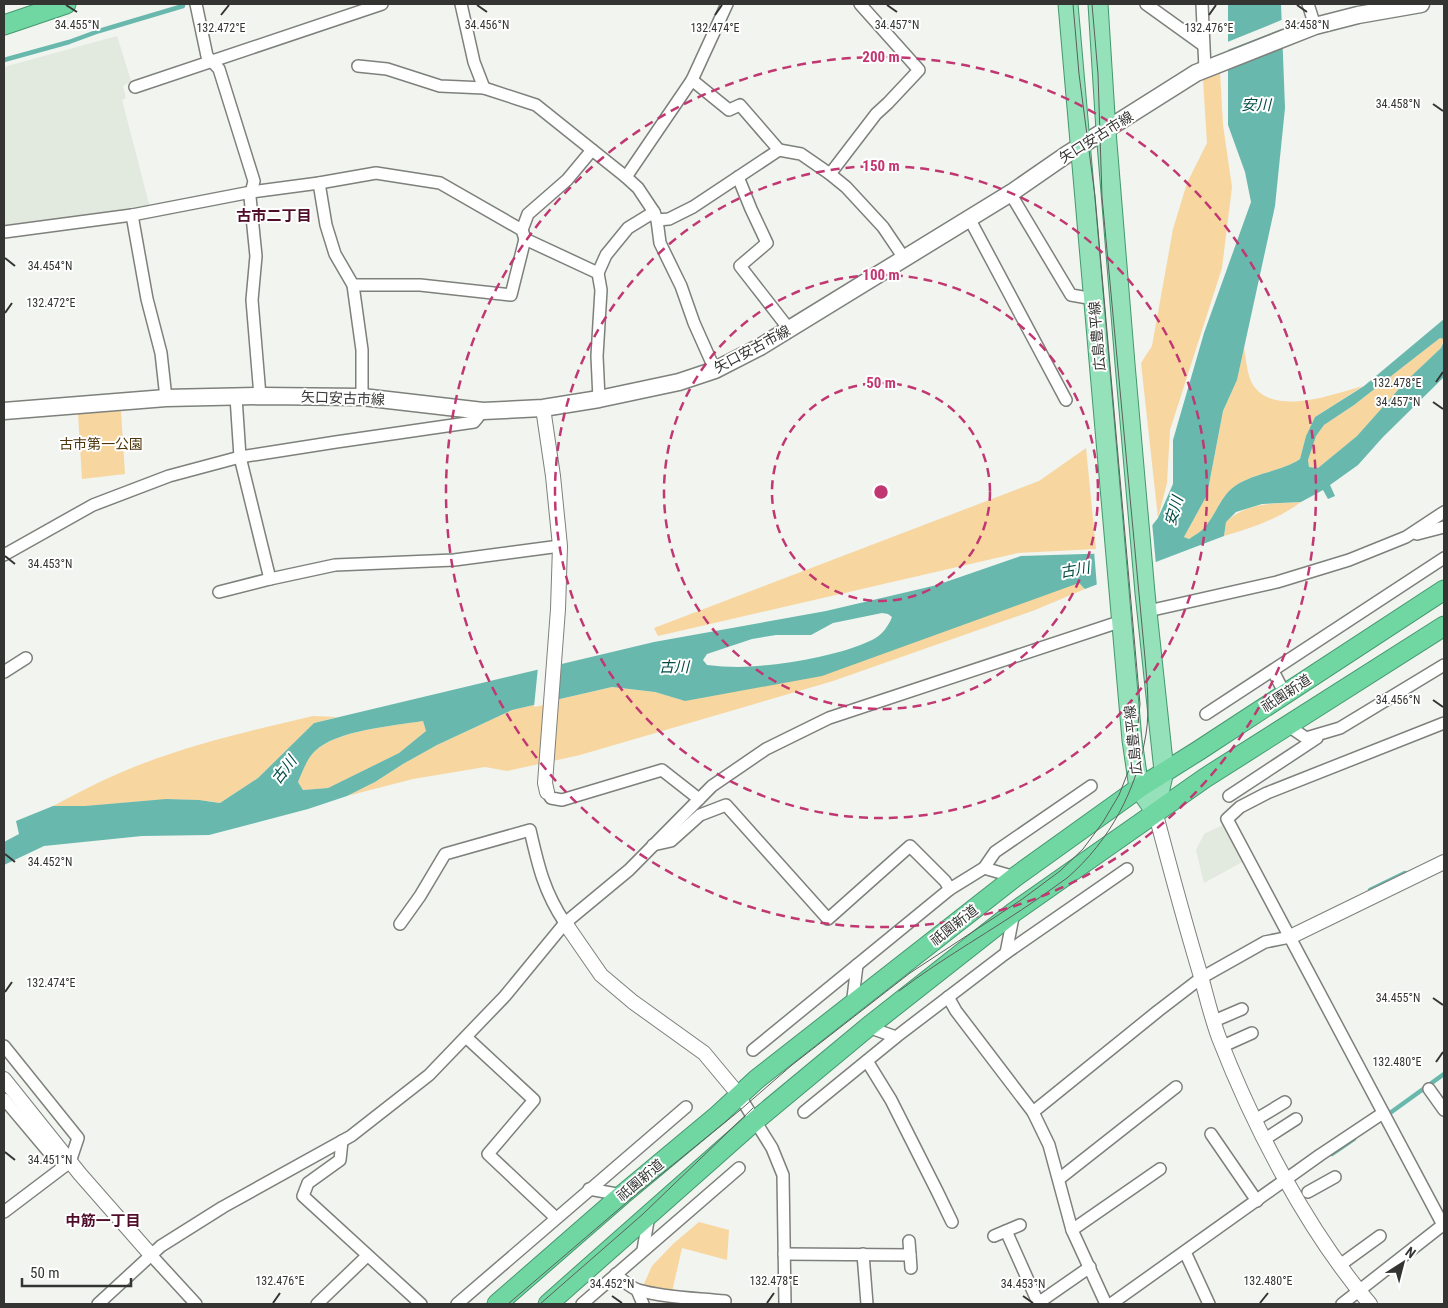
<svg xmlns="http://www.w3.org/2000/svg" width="1448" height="1308" viewBox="0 0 1448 1308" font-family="'Roboto Condensed','Noto Sans JP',sans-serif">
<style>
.built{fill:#e2e9de}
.green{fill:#f8d6a0}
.water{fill:#68b8ad;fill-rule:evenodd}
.pier{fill:#f1f4ef}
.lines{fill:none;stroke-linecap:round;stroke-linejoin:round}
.stream{stroke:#68b8ad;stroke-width:4.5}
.minor-casing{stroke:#7d807b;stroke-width:14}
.tertiary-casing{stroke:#7d807b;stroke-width:16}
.secondary-casing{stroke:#7d807b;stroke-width:19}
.primary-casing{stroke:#44986d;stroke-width:21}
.trunk-casing{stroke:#44986d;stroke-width:21}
.minor{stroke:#fff;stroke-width:11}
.tertiary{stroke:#fff;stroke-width:14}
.secondary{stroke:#fff;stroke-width:16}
.primary{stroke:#94e1ba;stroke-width:19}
.trunk{stroke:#70d7a3;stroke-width:19}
.tram{stroke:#5d5e5c;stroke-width:1}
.ticks{fill:none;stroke:#343533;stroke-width:2}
.ring{fill:none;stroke:#c13771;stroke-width:2.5;stroke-dasharray:9 6}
.labels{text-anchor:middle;stroke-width:4;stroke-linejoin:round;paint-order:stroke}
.street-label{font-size:14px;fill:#343533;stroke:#fff}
.park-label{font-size:14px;fill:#4d3609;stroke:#fff}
.water-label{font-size:15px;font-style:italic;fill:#004b44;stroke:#fff}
.neighbourhood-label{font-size:15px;font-weight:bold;fill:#500d2a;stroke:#fff}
.ticks-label{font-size:12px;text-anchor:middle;fill:#343533;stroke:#fff;stroke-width:4;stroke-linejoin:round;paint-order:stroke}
.centre{fill:#c13771;stroke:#fff;stroke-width:2.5}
.ring-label{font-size:15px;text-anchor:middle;font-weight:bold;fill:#c13771;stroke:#fff;stroke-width:4;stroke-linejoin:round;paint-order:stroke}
</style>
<rect width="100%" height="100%" fill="#f1f4ef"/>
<g class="built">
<path d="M117 36 131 81 123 86 126 98 122 100 150 208 4 228V67Z"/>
<path d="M1225 824 1244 861 1204 883 1196 850 1204 834Z"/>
</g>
<g class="green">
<path d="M1220 72 1223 125 1232 187 1222 268 1170 430 1167 483 1158 518 1141 363 1152 346 1173 229 1187 183 1207 143 1203 80Z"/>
<path d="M1440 338 1444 339 1441 348 1405 382 1357 436 1318 468 1309 467 1308 460 1316 436 1324 425 1354 405Z"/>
<path d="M1244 347C1246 359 1247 375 1253 385 1274 417 1334 394 1363 386L1315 417 1306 436 1300 459C1281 472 1255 472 1235 486 1220 496 1215 518 1202 530 1199 533 1193 536 1189 539L1184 537 1207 495 1223 411 1237 380Z"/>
<path d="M121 411 125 474 82 479 78 414Z"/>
<path d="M1086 448 1096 549 1018 553 658 636 654 628 1039 481Z"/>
<path d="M1301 502C1278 519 1252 528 1224 536L1226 522C1247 502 1274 504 1301 502Z"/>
<path d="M1079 583 1085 589 1035 610 833 681 580 755 507 771 485 767 413 779 347 796 375 782 403 764 437 745 512 710 612 687 655 692 685 701Z"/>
<path d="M313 716 337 717 314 723 258 778 220 803C175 795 132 803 88 806 76 807 64 806 53 806 76 794 98 782 122 772 183 746 249 731 313 716Z"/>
<path d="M423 721 426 731 399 753 328 788 303 790 298 782C302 773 307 757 315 751 338 730 393 726 423 721Z"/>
<path d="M699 1222 729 1230 727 1260 682 1248 672 1292 643 1286 652 1266 673 1244Z"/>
</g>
<path class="water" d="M1228 4H1281L1285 108 1275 206 1237 380 1223 411 1207 495 1184 537 1189 539C1193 536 1199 533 1202 530 1215 518 1220 496 1235 486 1255 472 1281 472 1300 459L1306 436 1315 417 1364 386 1444 319V339L1440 338 1354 405 1324 425 1316 436 1308 460 1309 467 1318 468 1357 436 1405 382 1441 348 1444 341V377L1383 437 1358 465 1330 485 1335 496 1328 499 1323 490 1301 502 1262 504 1236 512 1226 522 1224 536 1085 589 1079 583 822 676 685 701 655 692 612 687 512 710 437 745 403 764 375 782 347 796 308 809 209 835 142 836 44 846 4 865V842L19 834 16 821 53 806H85L166 799 199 800 220 803 258 778 314 723 654 642 826 611 937 585 1021 556 1117 553 1138 543 1158 518 1173 484V440L1204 333 1251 202 1245 172 1228 125ZM882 613 888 614 892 617C888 627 882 635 872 640 836 657 778 666 738 667 728 667 717 666 707 665L703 660 707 654 752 639 776 635H811L833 623ZM423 721 426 731 399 753 328 788 303 790 298 782C302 773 307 758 315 751 337 730 393 726 423 721Z"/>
<g class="pier">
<path d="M1284 19V28L1225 51V43Z"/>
<path d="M1152 522 1156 565 1097 587 1094 551H1116L1136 541Z"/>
<path d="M562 661 558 702 534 707 538 667Z"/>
</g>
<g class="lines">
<g class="stream">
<path d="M4 60 69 42 99 31 183 6"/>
<path d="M1370 890 1405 873"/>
<path d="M1390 1113 1444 1074"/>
<path d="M1332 1154 1354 1139"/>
</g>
<g class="minor-casing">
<g id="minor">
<path d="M196 4 207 56 219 69 254 181 250 197 256 256 252 300 260 396"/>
<path d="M461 4 474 62 484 88"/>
<path d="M1146 4 1203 45"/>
<path d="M1202 4 1205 69"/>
<path d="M1308 4 1315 26"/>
<path d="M358 66 387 69 440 86 484 88 536 105 626 177 638 188 654 212 657 220 660 243 681 286 694 323 715 370"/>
<path d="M692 80 729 110 740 105 779 150"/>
<path d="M135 87 382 4"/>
<path d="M830 174 876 114 888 103 919 70 860 4"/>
<path d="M626 177 692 80 727 4"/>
<path d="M738 177 751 209 767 243 740 266 789 329"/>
<path d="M319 183 326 225 335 254 353 285 362 350V397"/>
<path d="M1010 193 1071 295 1094 299"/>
<path d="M132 215 147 299 161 353 166 398"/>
<path d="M969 218 1066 400"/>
<path d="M657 220 669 219 693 207 779 150 801 154 830 174 846 187 883 227 904 258"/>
<path d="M522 230 528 214 567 180 592 150"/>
<path d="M4 232 132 215 251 192 319 183 376 173 440 183 522 230 525 239 598 273 601 290 597 356 599 399"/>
<path d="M598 273 606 255 628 228 654 212"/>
<path d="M353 285H420L511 295 525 239"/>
<path d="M236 397 240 457 270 579"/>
<path d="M1417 534 1444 527"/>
<path d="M4 555 93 505 169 476 240 457 336 442 474 422 483 411"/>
<path d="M219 592 270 579 335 565 454 560 560 546"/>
<path d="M1148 611 1277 582 1349 560 1406 537 1444 512"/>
<path d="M1273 671 1285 694"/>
<path d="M4 672 26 658"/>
<path d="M1206 714 1444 558"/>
<path d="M1444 723 1267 793 1240 807 1227 819 1444 1227"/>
<path d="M1287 725 1306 738 1340 728 1444 665"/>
<path d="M547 792 551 798 562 800 662 770 699 799"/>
<path d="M1229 796 1317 738"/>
<path d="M653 845 671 841 700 815 726 805 828 919 910 846 945 881 950 889"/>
<path d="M984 868 1015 877"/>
<path d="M400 924 420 896 445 854 530 830C538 865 544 892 565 923"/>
<path d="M1006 953 1014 912"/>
<path d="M948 997 956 1011 1033 1112 1049 1145 1072 1230 1106 1304"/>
<path d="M852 1006 857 965"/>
<path d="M1214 1021 1242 1009"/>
<path d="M868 1027 896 1037"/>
<path d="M466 1037 534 1100 488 1154 556 1218"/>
<path d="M4 1046 78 1138 70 1162 52 1156 4 1099"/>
<path d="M1223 1046 1252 1033"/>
<path d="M753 1050 950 889 984 868 995 852 1091 786"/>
<path d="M867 1061 891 1100 937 1191 952 1222"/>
<path d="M1429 1089 1444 1110"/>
<path d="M739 1095 772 1148 783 1175 785 1304"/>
<path d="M804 1112 896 1037 1006 953 1127 869"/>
<path d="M1033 1112 1158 1011 1201 978 1265 942 1290 937"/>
<path d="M1255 1120 1285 1102"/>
<path d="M1211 1134 1257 1201"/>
<path d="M1265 1139 1296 1119"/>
<path d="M342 1141 340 1160 308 1183 303 1196 421 1304"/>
<path d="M1059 1179 1176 1087"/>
<path d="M589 1189 622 1195"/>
<path d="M1308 1192 1335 1177"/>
<path d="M4 1212 70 1162"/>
<path d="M1072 1230 1160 1169"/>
<path d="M1006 1231 1036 1298 1041 1301 1090 1267"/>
<path d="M994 1236 1020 1225"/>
<path d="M909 1241 911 1268"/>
<path d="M643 1250 649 1215"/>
<path d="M1185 1252 1209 1304"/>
<path d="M784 1254 910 1255"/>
<path d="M863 1254 867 1304"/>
<path d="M151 1255 196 1304"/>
<path d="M1340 1265 1380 1236"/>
<path d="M616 1274C622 1280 630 1287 638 1290 665 1298 697 1298 725 1301"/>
<path d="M637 1290 643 1304"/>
<path d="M98 1304 161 1246 223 1207 351 1136 429 1075 505 996 565 923 629 870 712 786 766 749 829 718 1122 621"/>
<path d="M317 1304 367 1256"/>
<path d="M457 1304 686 1107"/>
<path d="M582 1304 739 1168"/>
<path d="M1111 1304 1320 1155 1383 1113"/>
<path d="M1342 1304 1444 1224"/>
</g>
</g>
<g class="tertiary-casing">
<g id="tertiary">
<path d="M543 408 553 476 560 546 558 609 545 783 547 792"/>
<path d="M1155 811C1170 868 1185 924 1202 980 1207 999 1212 1019 1219 1038 1254 1128 1307 1230 1370 1304"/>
<path d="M565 923 601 975 633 1002 704 1053 739 1095"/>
<path d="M1290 937 1444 862"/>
<path d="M4 1079 80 1174 151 1255"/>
</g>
</g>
<g class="secondary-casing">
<path id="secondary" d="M4 411 166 398 260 396 362 397 483 411 543 408 599 399 679 382 715 370 760 347 1014 191 1066 155 1196 73 1315 26 1358 15 1421 4"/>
</g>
<g class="primary-casing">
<g id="primary">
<path d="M1068 4 1132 740 1139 788 1155 811"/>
<path d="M1098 4 1106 131 1125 364 1145 593 1164 771 1155 811"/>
</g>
</g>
<g class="trunk-casing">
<g id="trunk">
<path d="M4 25 66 4"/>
<path d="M497 1304 622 1195 718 1115 757 1079 1015 877 1139 788 1198 751 1444 590"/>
<path d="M548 1304 756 1120 868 1027 1014 912 1205 778 1444 626"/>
</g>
</g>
<use href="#minor" class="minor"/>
<use href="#tertiary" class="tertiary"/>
<use href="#secondary" class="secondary"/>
<use href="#primary" class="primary"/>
<use href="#trunk" class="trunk"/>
<g class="tram">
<path d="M899 991C944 957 993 930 1039 898 1048 891 1058 885 1067 878 1110 841 1137 789 1146 734 1150 709 1147 683 1145 658L1102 197 1098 74 1092 4"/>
<path d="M508 1304 633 1197 739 1111 792 1065 910 973 1021 900 1060 871 1083 849 1103 822 1119 795 1130 767 1137 735 1140 704 1095 196 1079 74 1073 4"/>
<path d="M540 1304 643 1214 753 1108"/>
</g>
</g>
<path class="ticks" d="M66 5 77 12M477 5 487 12M887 5 897 12M1297 5 1307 12M221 15 229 5M715 15 722 5M1209 15 1216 5M1433 104 1443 111M5 258 15 266M5 313 12 303M1436 382 1443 372M1433 402 1443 409M5 556 15 564M1433 700 1443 707M5 854 15 862M5 992 12 982M1433 998 1443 1005M1436 1062 1443 1052M5 1152 15 1160M612 1296 622 1303M1023 1296 1033 1303M273 1303 280 1293M767 1303 774 1293M1260 1303 1268 1293"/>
<g class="ring">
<circle cx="881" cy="492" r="109"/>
<circle cx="881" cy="492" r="217"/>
<circle cx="881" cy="492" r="326"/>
<circle cx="881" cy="492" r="435"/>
</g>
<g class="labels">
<g class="street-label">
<text transform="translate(1096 137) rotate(-32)" y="5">矢口安古市線</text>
<text transform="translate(1097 336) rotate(-95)" y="5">広島豊平線</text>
<text transform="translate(752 349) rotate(-28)" y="5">矢口安古市線</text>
<text transform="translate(343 398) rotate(2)" y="5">矢口安古市線</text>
<text transform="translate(1286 693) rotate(-33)" y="5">祇園新道</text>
<text transform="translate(1133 740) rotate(-96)" y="5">広島豊平線</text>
<text transform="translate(954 925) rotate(-38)" y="5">祇園新道</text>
<text transform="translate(640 1180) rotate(-40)" y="5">祇園新道</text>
</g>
<g class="park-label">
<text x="101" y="449">古市第一公園</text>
</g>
<g class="water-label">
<text x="1256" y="110">安川</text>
<text transform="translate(1174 511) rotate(-74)" y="5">安川</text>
<text transform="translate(1075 570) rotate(-10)" y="5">古川</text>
<text x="674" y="672">古川</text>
<text transform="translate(284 770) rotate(-52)" y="5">古川</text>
</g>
<g class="neighbourhood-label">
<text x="274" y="221">古市二丁目</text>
<text x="103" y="1226">中筋一丁目</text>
</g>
</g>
<g class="ticks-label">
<text x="1307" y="29">34.458°N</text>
<text x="897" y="29">34.457°N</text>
<text x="77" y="29">34.455°N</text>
<text x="487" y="29">34.456°N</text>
<text x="221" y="32">132.472°E</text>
<text x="715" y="32">132.474°E</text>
<text x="1209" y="32">132.476°E</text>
<text x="1398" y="108">34.458°N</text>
<text x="50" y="270">34.454°N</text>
<text x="51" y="307">132.472°E</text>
<text x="1397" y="387">132.478°E</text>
<text x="1398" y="406">34.457°N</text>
<text x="50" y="568">34.453°N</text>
<text x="1398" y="704">34.456°N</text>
<text x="50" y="866">34.452°N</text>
<text x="51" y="987">132.474°E</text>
<text x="1398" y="1002">34.455°N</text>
<text x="1397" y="1066">132.480°E</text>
<text x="50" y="1164">34.451°N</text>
<text x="280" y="1285">132.476°E</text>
<text x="774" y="1285">132.478°E</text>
<text x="1268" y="1285">132.480°E</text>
<text x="612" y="1288">34.452°N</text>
<text x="1023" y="1288">34.453°N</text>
</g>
<circle cx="881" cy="492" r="8" class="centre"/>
<g class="ring-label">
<text x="881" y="62">200 m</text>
<text x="881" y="171">150 m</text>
<text x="881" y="280">100 m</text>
<text x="881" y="388">50 m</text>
</g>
<rect width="1448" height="1308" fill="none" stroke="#343533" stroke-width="10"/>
<g transform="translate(1403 1263) rotate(36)" stroke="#ffffff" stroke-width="4" paint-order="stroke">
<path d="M0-4L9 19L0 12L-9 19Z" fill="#343533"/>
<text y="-8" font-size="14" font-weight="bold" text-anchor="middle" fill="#343533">N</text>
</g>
<path d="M22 1278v8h109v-8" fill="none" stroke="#343533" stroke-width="2.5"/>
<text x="30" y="1278" font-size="15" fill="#343533" stroke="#ffffff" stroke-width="4" paint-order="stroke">50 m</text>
</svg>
